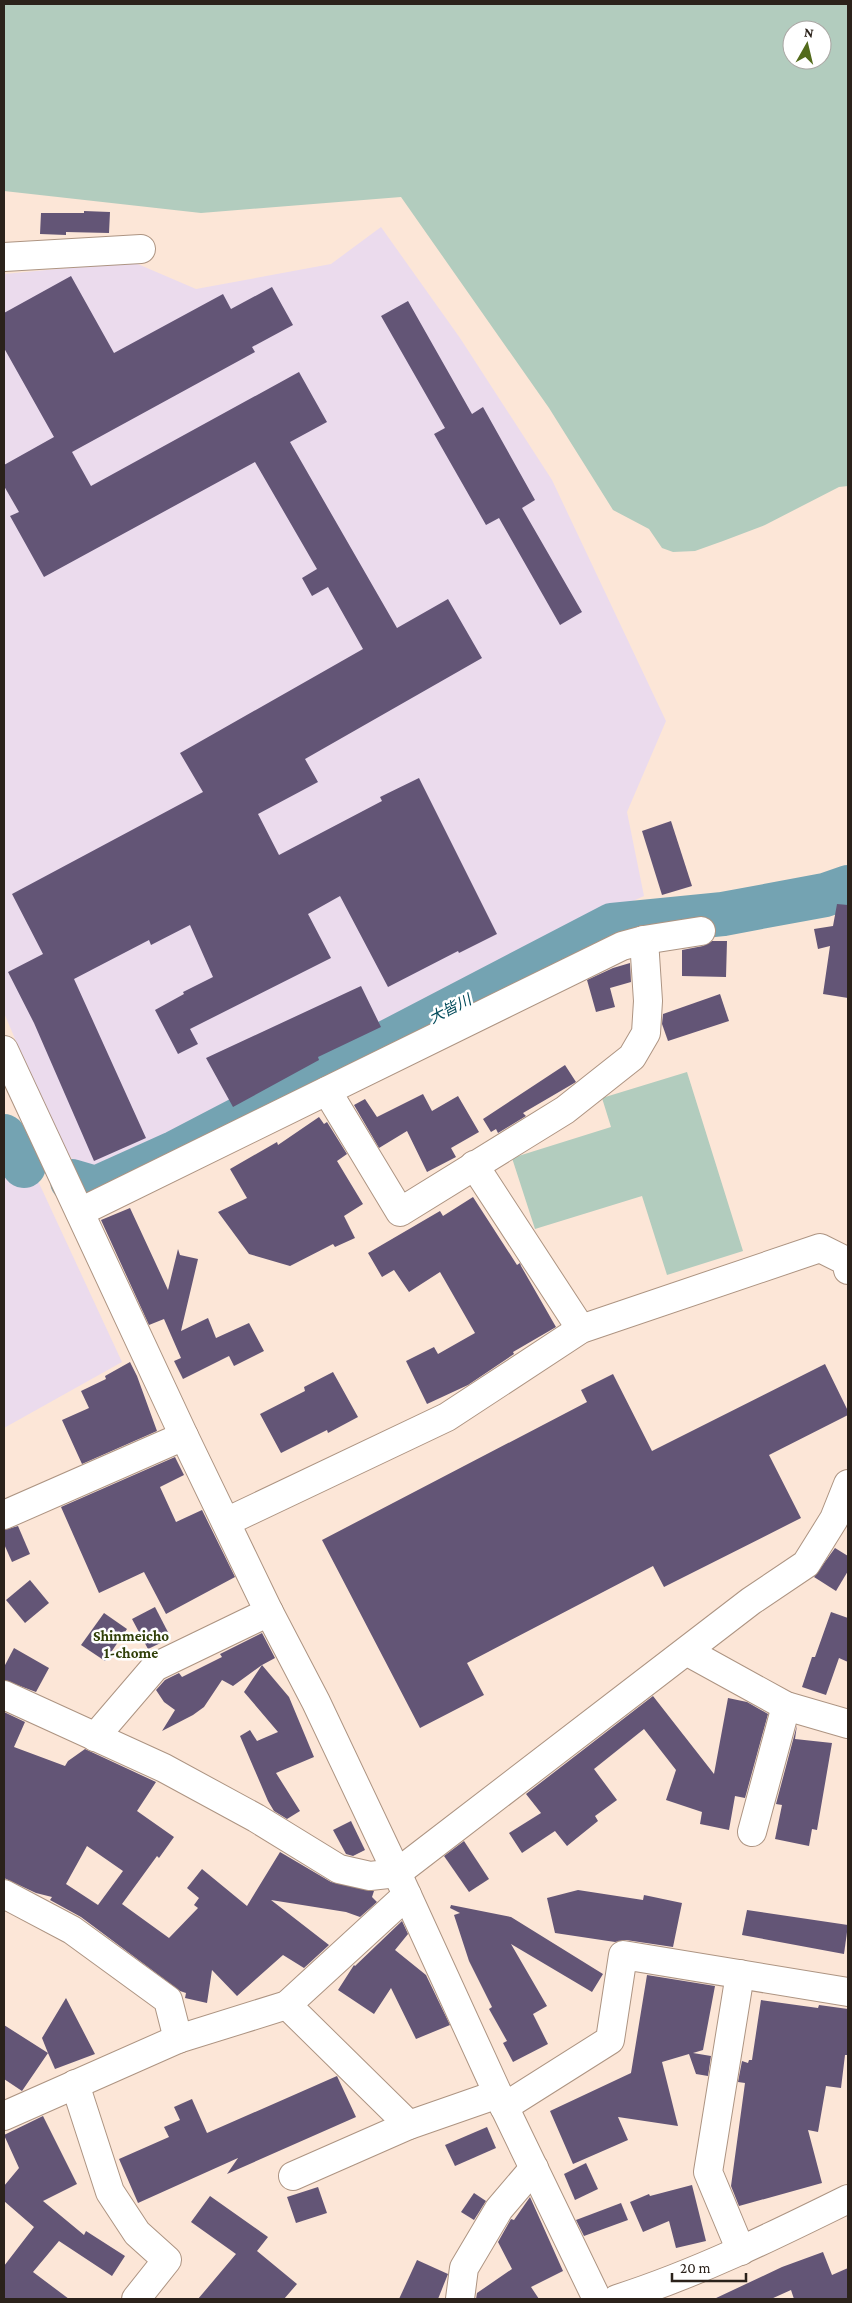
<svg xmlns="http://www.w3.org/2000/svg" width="852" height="2303" viewBox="0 0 852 2303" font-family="'Crimson Pro','Noto Sans JP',serif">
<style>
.education{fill:#ebdbed}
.green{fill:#b2ccbe;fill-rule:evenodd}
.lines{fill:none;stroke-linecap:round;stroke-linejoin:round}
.river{stroke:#74a3b2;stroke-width:44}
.building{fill:#635576;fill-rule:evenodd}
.street-casing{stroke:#ad9482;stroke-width:30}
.secondary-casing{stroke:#ad9482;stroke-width:30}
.street{stroke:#fff;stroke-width:28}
.secondary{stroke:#fff;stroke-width:28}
.labels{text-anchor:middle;stroke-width:5;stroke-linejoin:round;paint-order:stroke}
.water-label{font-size:15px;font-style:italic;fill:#014a5a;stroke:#fff}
.neighbourhood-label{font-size:15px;font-weight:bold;fill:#304008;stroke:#fff}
</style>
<rect width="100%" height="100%" fill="#fce6d7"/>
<g class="education">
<path d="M381 227 460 338 552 480 666 721 627 812 644 896 604 914 436 1009 262 1100 122 1168 85 1176 59 1142 4 1013V274L133 262 196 289 331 264Z"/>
<path d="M4 1154 11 1167 38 1181 122 1362 4 1428Z"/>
</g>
<g class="green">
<path d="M4 4H848V486L839 487 765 525 723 541 695 551 673 552 662 548 649 529 613 510 549 408 401 197 201 213 4 191ZM792 30H822V60H792Z"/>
<path d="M687 1072 743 1251 667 1275 642 1196 535 1229 512 1158 611 1127 602 1098Z"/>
</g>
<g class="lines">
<g class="river">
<path d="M4 1136 9 1147 24 1166"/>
<path d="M72 1181 96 1188 176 1152 612 925 723 914 825 895 848 887"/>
</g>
</g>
<g class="building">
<path d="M84 211 110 212 109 233 66 232V235L40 234 41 213H84Z"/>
<path d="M71 276 114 353 223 294 231 309 272 287 293 325 252 347 255 352 72 452 91 486 299 372 327 422 290 442 397 628 448 599 482 658 305 759 318 782 258 814 279 855 382 801 380 797 419 778 497 934 459 953 458 951 388 987 340 896 308 914 331 958 190 1029 198 1044 178 1054 155 1010 184 994 183 992 213 977 190 925 151 945 149 940 74 979 146 1138 94 1161 34 1023 8 972 43 954 12 894 203 792 180 753 363 649 328 587 312 596 302 578 317 569 255 462 44 577 10 516 19 512 4 486V465L54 437 4 348V313Z"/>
<path d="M408 301 472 414 483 407 535 500 522 508 582 612 560 625 499 518 486 525 434 434 445 428 381 316Z"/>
<path d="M671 821 692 886 662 895 642 831Z"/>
<path d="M837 904 848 905V998L823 994 830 946 818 949 814 929 833 926Z"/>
<path d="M712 941H727L726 977 682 976V950L703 946Z"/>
<path d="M630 963 631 982 610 988 615 1007 596 1012 587 980 613 968Z"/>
<path d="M361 986 381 1027 318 1057 319 1060 233 1107 206 1058Z"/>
<path d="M720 994 729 1021 668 1041 662 1024 663 1014Z"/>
<path d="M565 1065 576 1082 523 1113 526 1116 498 1133 496 1129 491 1132 483 1119Z"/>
<path d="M423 1094 432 1111 458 1096 479 1132 451 1148 456 1157 427 1172 407 1131 379 1148 354 1105 365 1099 377 1117Z"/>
<path d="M319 1117 324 1124 327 1122 347 1154 337 1161 363 1204 344 1216 355 1238 335 1247 333 1244 290 1266 249 1254 218 1212 247 1198 230 1169 277 1142 278 1145Z"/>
<path d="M473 1197 517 1265 520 1263 521 1266 556 1327 513 1352 514 1354 468 1385 427 1404 406 1361 434 1347 438 1354 475 1333 440 1272 409 1292 394 1270 382 1277 368 1253 440 1211 443 1216Z"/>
<path d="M130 1208 168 1290 178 1249 180 1255 198 1259 181 1331 208 1318 216 1338 249 1323 264 1351 234 1366 229 1356 183 1379 174 1361 181 1358 164 1319 149 1325 101 1220Z"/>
<path d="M130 1362 137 1376 157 1431 82 1464 62 1420 89 1408 81 1391 106 1379 105 1376Z"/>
<path d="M825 1364 848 1411V1415L769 1455 801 1518 664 1587 653 1566 467 1663 484 1695 420 1728 322 1540 587 1402 581 1390 613 1374 652 1451Z"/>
<path d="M333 1372 358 1417 328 1433 327 1430 281 1453 260 1414 305 1391 304 1387Z"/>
<path d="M175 1457 184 1475 160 1487 176 1522 202 1510 235 1577 166 1614 144 1572 99 1593 61 1507Z"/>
<path d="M18 1526 30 1554 12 1562 4 1544V1530Z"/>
<path d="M835 1548 848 1556V1571L836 1591 814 1577Z"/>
<path d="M30 1580 49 1603 25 1623 6 1600Z"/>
<path d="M155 1607 171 1638 148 1649 132 1619Z"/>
<path d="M831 1612 848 1618V1662L839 1658 826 1695 802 1687 812 1657H815Z"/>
<path d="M104 1613 127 1629 105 1661 81 1645Z"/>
<path d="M262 1633 275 1658 262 1665 233 1686 222 1680 204 1707 193 1715 162 1731 175 1710 164 1702 156 1690 165 1680 179 1673 182 1677 222 1657 220 1654Z"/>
<path d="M14 1648 49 1668 36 1692 4 1680V1667Z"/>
<path d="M262 1665 289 1697 314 1757 276 1773 300 1811 287 1819 274 1811 268 1801 240 1736 250 1730 257 1741 278 1732 244 1692Z"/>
<path d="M653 1696 714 1774 728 1698 747 1702 768 1714 745 1798 735 1796 729 1830 700 1824 702 1812 666 1800 676 1770 644 1729 594 1769 617 1800 595 1816 598 1821 567 1846 555 1831 522 1853 509 1833 541 1813 526 1794Z"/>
<path d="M4 1712 25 1722 14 1747 65 1766 68 1761 85 1749 156 1782 137 1811 174 1837 159 1858 157 1856 122 1904 169 1938 198 1908 194 1905 199 1898 187 1888 202 1869 247 1906 280 1852 331 1882 374 1891 372 1897 377 1902 360 1917 346 1912 271 1900 329 1945 304 1968 283 1955 237 1996 212 1970 207 2003 185 1998 186 1993 180 1991 81 1917 50 1900 52 1897 36 1893 4 1878ZM87 1846 123 1871 98 1905 66 1884Z"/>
<path d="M797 1725 795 1739 832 1743 817 1830 812 1829 809 1846 775 1839 782 1805 776 1804Z"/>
<path d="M351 1821 365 1850 353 1856 346 1854 333 1830Z"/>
<path d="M464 1841 489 1879 469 1892 444 1856Z"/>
<path d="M578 1890 643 1900 644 1895 682 1903 673 1947 626 1940 615 1942 555 1933 547 1898Z"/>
<path d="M451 1905 511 1917 603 1974 592 1992 511 1944 547 2006 533 2014 548 2044 513 2062 503 2043 507 2041 489 2009 492 2007 469 1961 454 1915 460 1913 450 1908Z"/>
<path d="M747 1910 848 1925 844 1954 742 1935Z"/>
<path d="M402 1921 408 1934 395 1950 426 1975 450 2025 416 2039 391 1988 374 2014 338 1990 354 1965 355 1966Z"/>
<path d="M647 1975 715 1986 703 2050 693 2053 711 2056 708 2076 696 2074 689 2054 662 2062 678 2126 618 2117 628 2140 573 2164 550 2111 631 2073Z"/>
<path d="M66 1998 95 2054 55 2069 48 2053 22 2091 4 2079V2025L48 2053 42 2038Z"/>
<path d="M761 2000 818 2008 819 2005 848 2009V2055H845L841 2088 826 2086 818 2132 808 2130 822 2183 739 2206 731 2186 745 2083 738 2082 742 2061 748 2063 749 2060H752Z"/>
<path d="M337 2076 356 2117 227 2174 238 2158 138 2203 119 2159 169 2137 164 2127 180 2120 174 2107 192 2099 207 2133Z"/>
<path d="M43 2116 77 2184 43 2201 84 2235 86 2231 125 2256 112 2276 59 2241 33 2272 69 2299H4V2266L34 2227 4 2201V2186L19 2168 4 2135Z"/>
<path d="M487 2127 496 2148 455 2166 445 2145Z"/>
<path d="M586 2163 598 2189 575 2200 564 2174Z"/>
<path d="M692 2185 706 2241 676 2248 669 2221 643 2232 630 2202 649 2194 650 2196Z"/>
<path d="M318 2187 327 2213 296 2223 287 2197Z"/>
<path d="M474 2193 486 2201 474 2220 461 2212Z"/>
<path d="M210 2196 268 2237 257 2251 297 2284 284 2299H198L236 2254 191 2222Z"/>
<path d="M530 2197 563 2271 531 2287 539 2299H476L477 2293 512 2269 498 2242 511 2219 514 2220Z"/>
<path d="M621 2203 628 2220 584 2236 576 2220Z"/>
<path d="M823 2252 832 2275 848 2268V2299H794L791 2290 771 2299H714L782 2267Z"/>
<path d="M417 2260 448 2274 438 2299H399Z"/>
</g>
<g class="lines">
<g class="street-casing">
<g id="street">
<path d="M4 257 141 249"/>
<path d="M327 1091 400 1212 565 1110 632 1057 646 1033 648 1001 644 940"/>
<path d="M474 1165 581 1329"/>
<path d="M80 1212 622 946 644 940 701 931"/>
<path d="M4 1515 184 1436"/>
<path d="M226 1522 447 1417 581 1329 820 1248 846 1261 848 1270"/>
<path d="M688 1652 786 1706 848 1724"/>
<path d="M4 1695 164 1768 256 1818 339 1869 370 1876 397 1873 751 1601 806 1564 834 1519 848 1484"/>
<path d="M95 1737 155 1667 269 1612"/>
<path d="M752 1832 786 1706"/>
<path d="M4 1894 72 1930 168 2000 178 2039"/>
<path d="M740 1974 708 2172 741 2251"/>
<path d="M287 2005 409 2125"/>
<path d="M75 2084 110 2192 137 2233 167 2260 136 2299"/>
<path d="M504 2107 610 2040 623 1955 848 1992"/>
<path d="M4 2116 178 2039 287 2005 407 1895"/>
<path d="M293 2176 409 2125 498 2094"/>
<path d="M460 2299 464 2268 499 2209 534 2168"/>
</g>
</g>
<g class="secondary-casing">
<g id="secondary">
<path d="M4 1050 184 1436 269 1612 316 1702 397 1873 498 2094 597 2299"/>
<path d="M617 2299C698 2273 773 2236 848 2199"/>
</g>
</g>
<use href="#street" class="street"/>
<use href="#secondary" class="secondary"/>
</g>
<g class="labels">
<g class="water-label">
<text transform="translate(450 1009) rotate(-27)" y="5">大皆川</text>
</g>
<g class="neighbourhood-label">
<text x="131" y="1641">Shinmeicho<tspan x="131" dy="17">1-chome</tspan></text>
</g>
</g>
<rect width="852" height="2303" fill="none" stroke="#2b221b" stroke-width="10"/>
<g transform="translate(807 45) rotate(8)"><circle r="24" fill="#ffffff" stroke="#aaa7a4"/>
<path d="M0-4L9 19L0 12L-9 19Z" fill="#536b1c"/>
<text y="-8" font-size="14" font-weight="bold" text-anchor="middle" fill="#2b221b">N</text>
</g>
<path d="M672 2273v8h74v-8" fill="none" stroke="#2b221b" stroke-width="2.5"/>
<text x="680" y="2273" font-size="15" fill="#2b221b" stroke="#ffffff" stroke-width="4" paint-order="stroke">20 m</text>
</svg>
